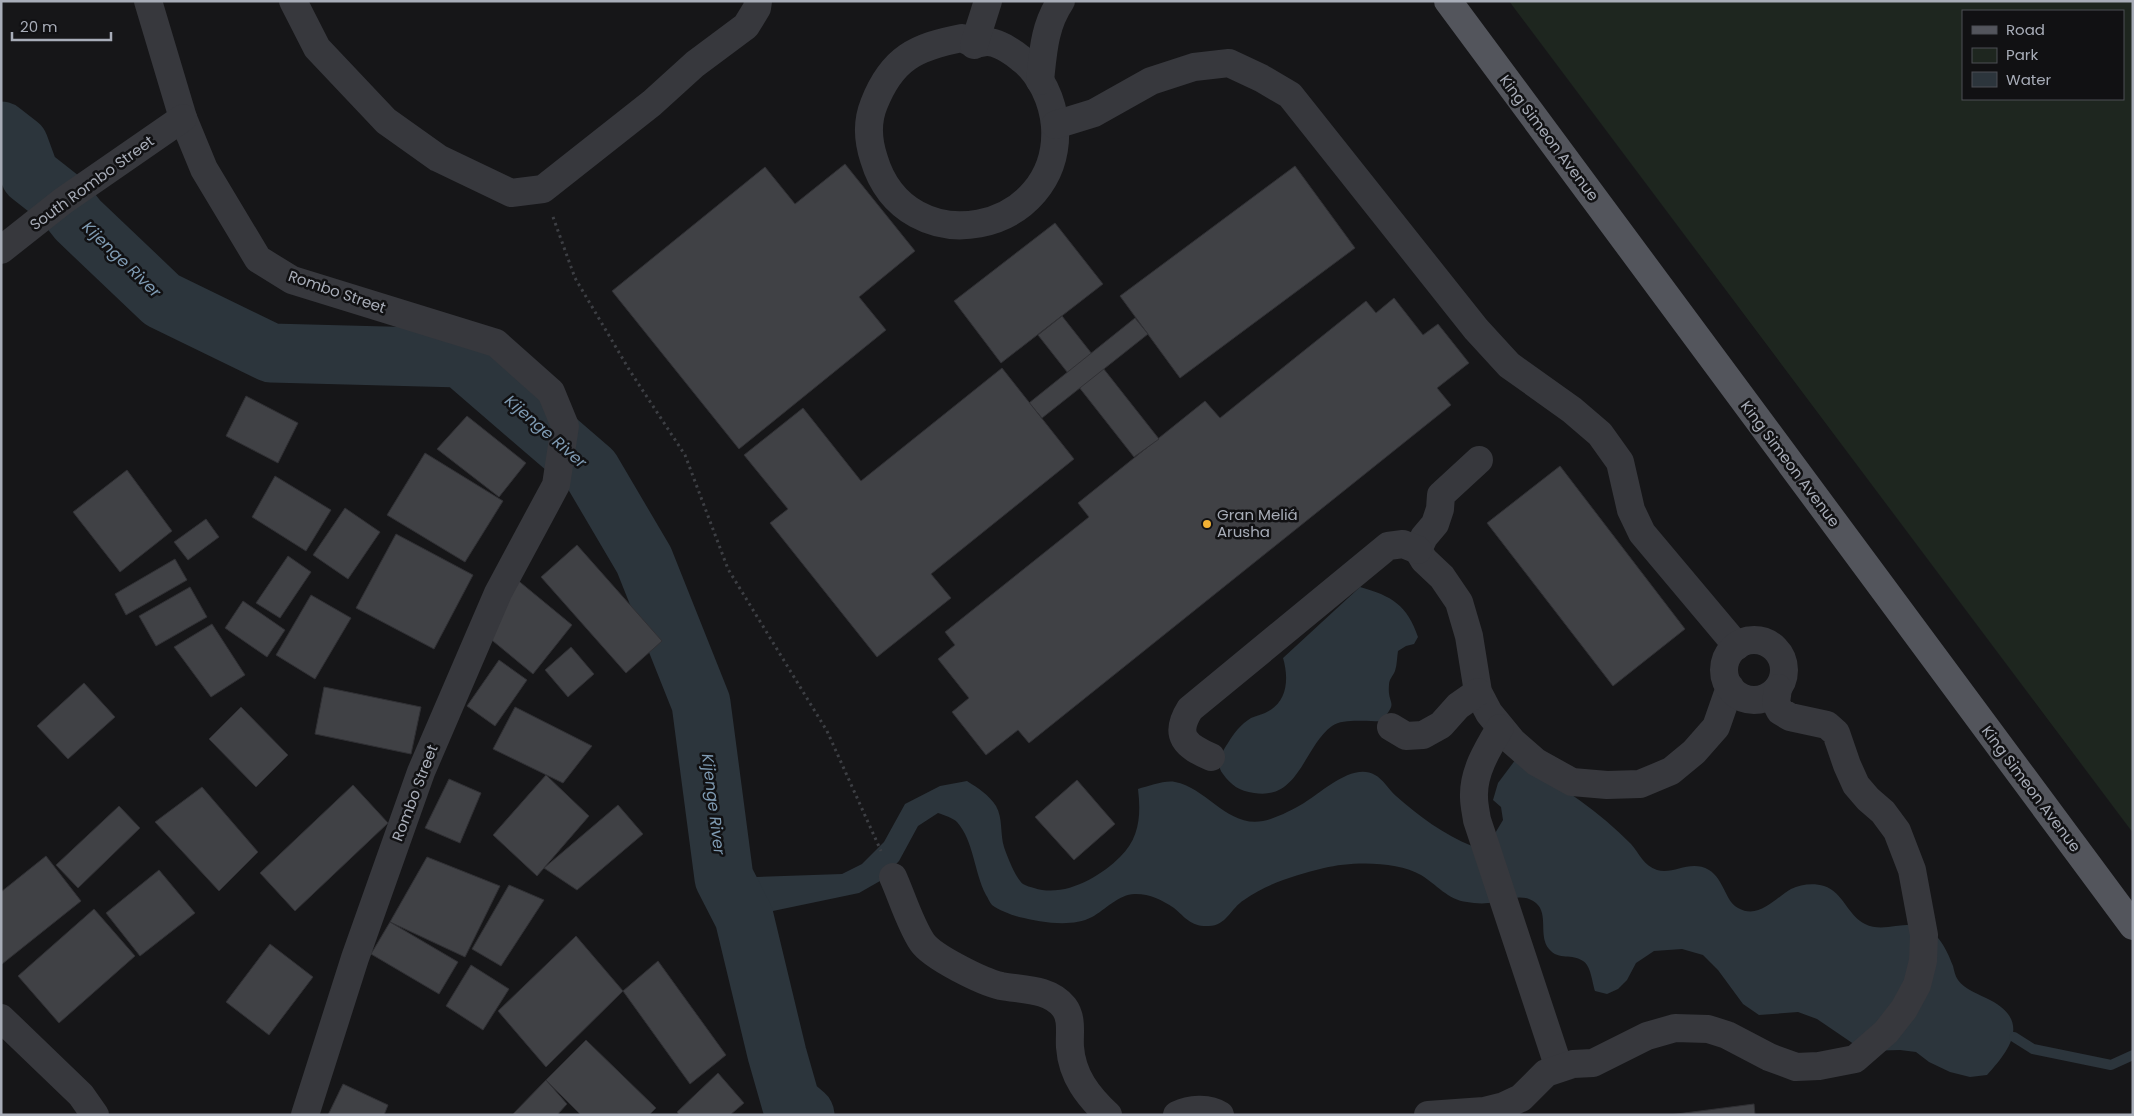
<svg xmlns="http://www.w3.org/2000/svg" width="2134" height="1116" viewBox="0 0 2134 1116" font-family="Poppins,sans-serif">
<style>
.green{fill:#1e261f;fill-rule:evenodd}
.water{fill:#2c353c}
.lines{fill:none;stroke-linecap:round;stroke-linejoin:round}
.stream{stroke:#2c353c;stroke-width:10}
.river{stroke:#2c353c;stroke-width:59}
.building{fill:#404145;stroke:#303034}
.path{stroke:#3d3f44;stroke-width:3;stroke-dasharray:2.5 4;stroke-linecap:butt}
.minor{stroke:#37383d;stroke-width:28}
.major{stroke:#53555c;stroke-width:28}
.poi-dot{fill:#f2b134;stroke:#111113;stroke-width:2}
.labels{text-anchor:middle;stroke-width:5;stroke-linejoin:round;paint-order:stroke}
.street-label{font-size:15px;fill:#a8adb8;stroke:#111113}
.poi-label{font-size:15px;fill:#a8adb8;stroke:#111113;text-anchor:start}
.water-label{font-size:16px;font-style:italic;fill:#7f9bb3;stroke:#111113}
</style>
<rect width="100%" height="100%" fill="#161618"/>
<path class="green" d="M1509 1H2133V833ZM1963 11H2123V99H1963Z"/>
<g class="water">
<path d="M1360 587C1392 596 1407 605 1418 637L1414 644 1406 646 1398 651C1397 657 1397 665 1395 671 1393 676 1389 679 1389 685 1387 706 1400 700 1381 721 1367 722 1344 718 1332 726 1304 746 1299 801 1254 793 1239 791 1231 785 1223 774 1215 764 1222 752 1228 743 1234 733 1241 724 1251 718 1255 716 1261 715 1265 713 1288 703 1289 678 1283 658Z"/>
<path d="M1516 759C1557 784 1597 809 1631 844 1639 853 1644 866 1657 870 1674 875 1690 859 1709 870 1724 879 1725 901 1738 908 1759 920 1775 898 1791 889 1801 884 1814 883 1824 886 1843 892 1848 916 1865 924 1883 933 1902 921 1921 926 1938 931 1947 950 1953 966 1954 970 1955 976 1958 980 1964 989 1980 995 1990 1000 2031 1021 2010 1050 1987 1075L1970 1077 1950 1072 1929 1062 1916 1052 1900 1050 1864 1051 1817 1019 1798 1012 1759 1015 1743 1004 1718 970 1703 955 1682 949 1654 951 1636 963 1627 980 1618 989 1607 994 1595 991C1592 982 1591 966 1583 961 1572 953 1559 961 1549 949 1538 936 1549 914 1536 903 1522 891 1503 902 1488 903 1481 904 1473 903 1467 902 1448 900 1436 884 1421 875 1397 861 1352 861 1324 868 1296 875 1268 883 1244 900 1231 908 1226 926 1209 926 1191 927 1186 918 1174 908 1162 900 1150 894 1136 894 1120 893 1105 910 1092 917 1071 928 1041 922 1019 917 1012 915 998 910 992 905 990 903 988 898 986 895 974 872 974 841 957 822 953 818 944 815 938 813L918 826 899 861 880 881 859 893 744 917 724 878 842 874 862 864 884 842 905 804 940 786 967 781C978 788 989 795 996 806 1003 818 1000 834 1004 847 1007 856 1016 879 1023 884 1026 886 1031 887 1034 888 1064 898 1100 877 1120 857 1140 838 1141 814 1138 789 1149 786 1165 780 1175 782 1207 788 1228 828 1263 821 1277 818 1292 810 1304 803 1322 792 1353 762 1375 775 1383 779 1389 790 1396 796 1419 816 1444 835 1472 846L1494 835 1503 820 1501 807 1493 800 1498 783Z"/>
</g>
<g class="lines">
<path class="stream" d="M2014 1037 2033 1049 2111 1065 2133 1055"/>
<path class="river" d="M1 131 19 145 30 175 63 201 78 220 162 300 271 353 461 358 591 470 644 560 701 703 724 878 744 917 777 1054 791 1103 805 1115"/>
</g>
<g class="building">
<path d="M845 164 915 251 859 297 886 330 739 449 612 291 765 167 795 204Z"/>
<path d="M1295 166 1355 248 1180 378 1120 296Z"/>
<path d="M1055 223 1103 284 1001 363 954 301Z"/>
<path d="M1394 298 1423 335 1438 324 1469 363 1437 388 1451 405 1029 743 1018 730 986 755 952 712 969 698 938 659 955 645 945 632 1089 517 1078 503 1205 401 1220 418 1366 301 1376 313Z"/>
<path d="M1062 316 1159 439 1134 457 1038 335Z"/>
<path d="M1135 318 1148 334 1042 418 1029 403Z"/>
<path d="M1002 368 1074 459 931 574 951 598 877 657 770 523 788 509 744 455 803 408 861 481Z"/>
<path d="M246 396 298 423 278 463 226 436Z"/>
<path d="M467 416 526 463 499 497 437 449Z"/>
<path d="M425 453 503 501 465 562 387 515Z"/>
<path d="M1560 466 1685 629 1613 686 1487 523Z"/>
<path d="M127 470 172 531 120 572 73 512Z"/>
<path d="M275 476 331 510 306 551 252 517Z"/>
<path d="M345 508 380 532 348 579 313 555Z"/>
<path d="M206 519 219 537 188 560 174 542Z"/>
<path d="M396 534 473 575 434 649 356 608Z"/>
<path d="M577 545 662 641 626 673 541 577Z"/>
<path d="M288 556 311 572 280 618 256 603Z"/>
<path d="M175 559 187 580 126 615 115 594Z"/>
<path d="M515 578 572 625 533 674 476 627Z"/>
<path d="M190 587 207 617 156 646 139 616Z"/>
<path d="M311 595 351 618 315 679 276 655Z"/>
<path d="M243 601 285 630 267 657 225 628Z"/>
<path d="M212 624 245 675 211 697 174 647Z"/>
<path d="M571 647 594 674 568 697 545 670Z"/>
<path d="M499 660 527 680 495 726 467 706Z"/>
<path d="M84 683 115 717 68 759 37 726Z"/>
<path d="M324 687 421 707 411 754 315 734Z"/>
<path d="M241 707 288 755 256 787 209 739Z"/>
<path d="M515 707 592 746 563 783 493 749Z"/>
<path d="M546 775 589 816 537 876 493 835Z"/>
<path d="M449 779 481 793 460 843 425 828Z"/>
<path d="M1077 780 1115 824 1074 860 1035 817Z"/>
<path d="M353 785 388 823 295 911 260 873Z"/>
<path d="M202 787 258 852 219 891 155 822Z"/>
<path d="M618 805 643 834 577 890 544 868Z"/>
<path d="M119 806 140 828 78 888 56 865Z"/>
<path d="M46 856 81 901 2 964 1 892Z"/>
<path d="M427 857 500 886 465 957 390 922Z"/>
<path d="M159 870 195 913 140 956 106 913Z"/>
<path d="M509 885 544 900 501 966 472 949Z"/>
<path d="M94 909 135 956 59 1023 18 976Z"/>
<path d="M390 922 458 962 439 994 371 954Z"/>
<path d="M576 936 623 991 546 1067 498 1011Z"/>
<path d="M270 944 313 977 269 1035 226 1002Z"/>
<path d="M658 961 726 1055 690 1084 623 991Z"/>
<path d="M471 965 509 989 483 1030 446 1006Z"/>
<path d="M586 1040 656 1108 649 1115H581L546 1080Z"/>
<path d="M718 1073 744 1103 730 1115H680L677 1112Z"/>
<path d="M546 1080 567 1104 557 1115H512Z"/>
<path d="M343 1084 388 1105 384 1115H328Z"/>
<path d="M1754 1104 1755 1115H1669Z"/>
</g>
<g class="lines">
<path class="path" d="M553 217 575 278 630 371 685 455 728 569 827 731 881 851"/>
<g class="minor">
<path d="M148 1 183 118 204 169 258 259 292 280 496 343 551 392 565 426 556 485 498 593 421 772 355 958 305 1115"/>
<path d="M293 1 317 48 386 121 438 158 511 193 543 189 652 103 695 64 746 26 757 8 758 1"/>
<path d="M962 38C981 49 979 39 994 43 1002 45 1014 53 1020 58 1041 73 1053 102 1055 126 1062 235 906 266 874 159 868 141 867 121 874 104 892 58 916 47 962 38Z"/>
<path d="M974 45 988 1"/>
<path d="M1040 81C1043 53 1044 26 1061 1"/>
<path d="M1055 125 1094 113 1151 81 1194 67 1229 63 1261 78 1290 95 1476 329 1509 365 1572 410 1600 434 1620 462 1631 510 1642 533 1737 646"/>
<path d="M1 250 63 201 183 118"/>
<path d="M1479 460 1441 495 1440 509 1435 524 1424 537 1418 550 1424 560 1442 577 1459 602 1469 636 1478 692 1489 713 1512 741 1536 762 1572 782 1607 785 1640 784 1671 771 1694 752 1716 727 1730 687"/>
<circle cx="1754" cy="670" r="30"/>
<path d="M1391 727 1406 736 1423 735 1441 725 1458 706 1478 692"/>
<path d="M1500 728C1488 748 1473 772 1474 797 1474 805 1476 813 1477 820L1559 1068"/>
<path d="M1211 757C1186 746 1173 736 1190 709L1388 546 1403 544 1418 550"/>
<path d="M893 877C902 897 910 924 922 942 932 957 983 982 1001 986 1022 990 1049 988 1064 1007 1073 1019 1069 1034 1070 1047 1072 1076 1088 1096 1108 1115"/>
<path d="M1 1018 81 1095 95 1115"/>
<path d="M1177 1115C1190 1109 1208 1107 1220 1115"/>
<path d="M1428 1115 1484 1111 1504 1106 1521 1098 1546 1073 1573 1064 1593 1063 1647 1036 1675 1028 1708 1029 1727 1035 1769 1057 1796 1067 1819 1066 1855 1059 1886 1032 1904 1009 1917 985 1923 961 1924 935 1912 870 1897 831 1883 812 1868 799 1856 785 1847 765 1836 733 1827 725 1790 717 1780 711 1776 703 1778 688"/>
</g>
<path class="major" d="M1448 1 2133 926"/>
</g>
<circle class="poi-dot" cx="1207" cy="524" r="5"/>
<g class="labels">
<g class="street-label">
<text transform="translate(1549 138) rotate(53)" y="5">King Simeon Avenue</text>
<text transform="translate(92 183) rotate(-36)" y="5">South Rombo Street</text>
<text transform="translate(337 292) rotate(19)" y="5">Rombo Street</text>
<text transform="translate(1790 464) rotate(53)" y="5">King Simeon Avenue</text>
<text transform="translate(2031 789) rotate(53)" y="5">King Simeon Avenue</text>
<text transform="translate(415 793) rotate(-69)" y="5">Rombo Street</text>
</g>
<g class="poi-label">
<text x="1217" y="520">Gran Meliá<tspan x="1217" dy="17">Arusha</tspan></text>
</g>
<g class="water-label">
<text transform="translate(122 259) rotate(44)" y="6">Kijenge River</text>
<text transform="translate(546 431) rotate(41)" y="6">Kijenge River</text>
<text transform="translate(714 804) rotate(83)" y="6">Kijenge River</text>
</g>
</g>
<rect width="2134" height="1116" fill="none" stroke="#a8adb8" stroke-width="5"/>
<rect x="1962" y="10" width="162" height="90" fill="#111113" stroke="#4d4f55"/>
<rect x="1972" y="26" width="25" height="8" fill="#53555c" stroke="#4d4f55"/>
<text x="2006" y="35" font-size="15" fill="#a8adb8">Road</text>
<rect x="1972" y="48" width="25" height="15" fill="#1e261f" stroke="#4d4f55"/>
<text x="2006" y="60" font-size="15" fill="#a8adb8">Park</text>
<rect x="1972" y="72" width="25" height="15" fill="#2c353c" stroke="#4d4f55"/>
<text x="2006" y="85" font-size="15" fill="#a8adb8">Water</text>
<path d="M12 32v8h99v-8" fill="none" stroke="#a8adb8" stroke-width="2.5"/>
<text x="20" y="32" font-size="15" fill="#a8adb8" stroke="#111113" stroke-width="4" paint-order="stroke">20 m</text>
</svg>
